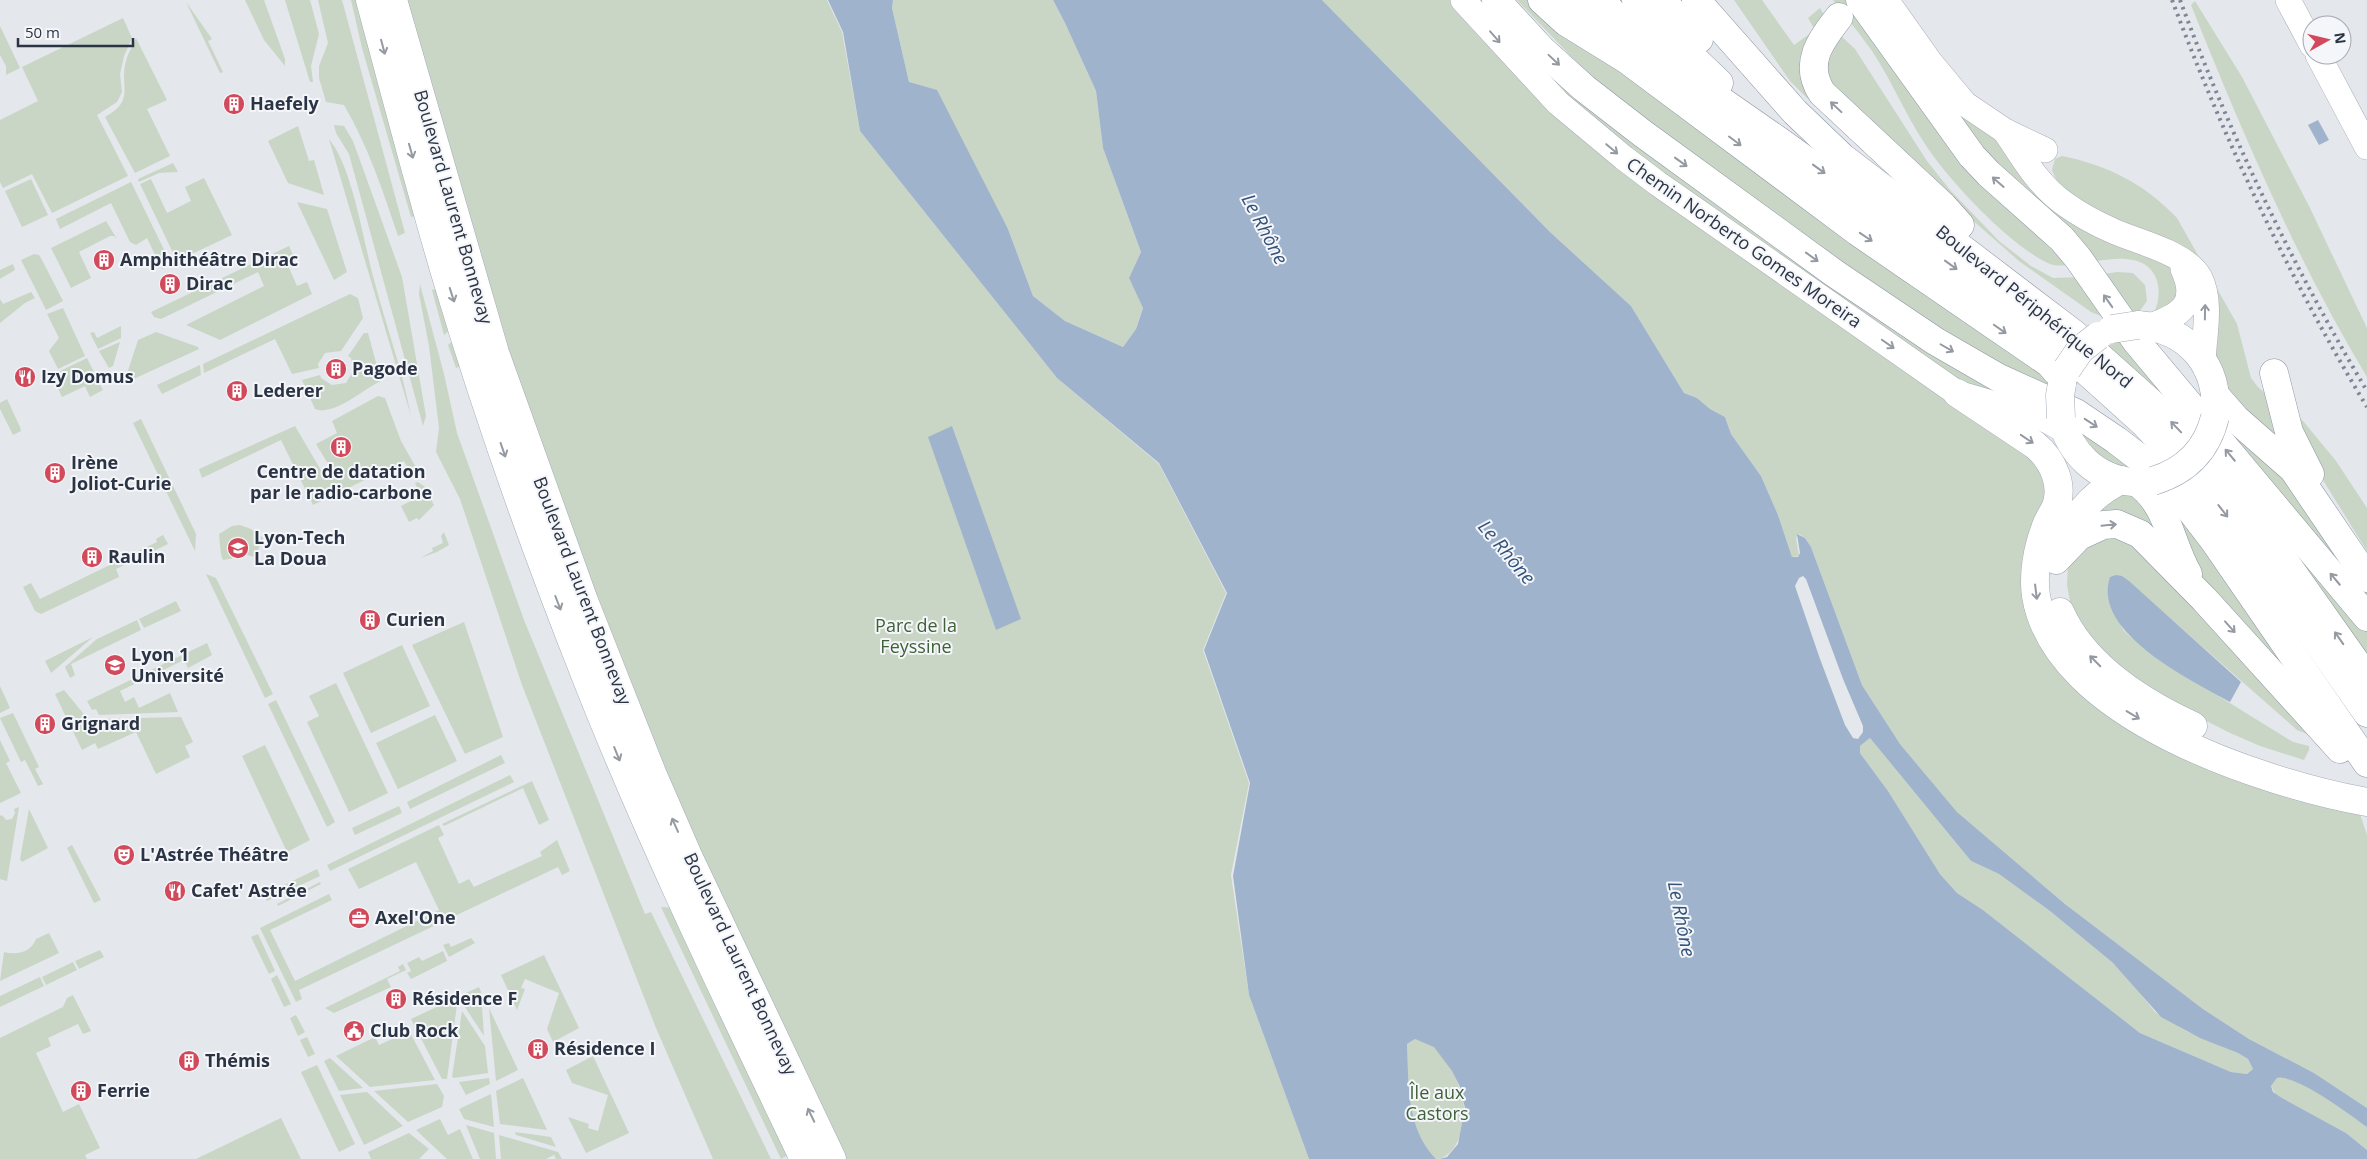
<svg xmlns="http://www.w3.org/2000/svg" width="2367" height="1159" viewBox="0 0 2367 1159" font-family="'Open Sans',sans-serif">
<style>
.green{fill:#c9d6c5}
.water{fill:#9fb4cc;fill-rule:evenodd}
.lines{fill:none;stroke-linecap:round;stroke-linejoin:round}
.secondary-casing{stroke:#a9aeb7;stroke-width:26}
.primary-casing{stroke:#a3abb8;stroke-width:29}
.trunk-casing{stroke:#8b94a3;stroke-width:29}
.secondary{stroke:#fff;stroke-width:25}
.primary{stroke:#fff;stroke-width:28}
.trunk{stroke:#fff;stroke-width:28}
.rail{stroke:#7d8696;stroke-width:4;stroke-dasharray:2.5 5;stroke-linecap:butt}
.primary-bridge-casing{stroke:#a3abb8;stroke-width:29;stroke-linecap:butt}
.primary-bridge{stroke:#fff;stroke-width:28}
.oneway{stroke:#959aa2}
.labels{text-anchor:middle;stroke-width:4;stroke-linejoin:round;paint-order:stroke}
.poi-label{font-size:18px;font-weight:bold;fill:#2b3445;stroke:#f4f6f9;text-anchor:start}
.street-label{font-size:18px;fill:#2b3445;stroke:#f4f6f9}
.park-label{font-size:18px;fill:#3f6138;stroke:#f4f6f9}
.water-label{font-size:19px;font-style:italic;fill:#34527a;stroke:#f4f6f9}
</style>
<rect width="100%" height="100%" fill="#e4e7ec"/>
<g class="green">
<path d="M245 0H264L285 59V66L264 40Z"/>
<path d="M285 0H310L319 34 311 66 313 82H310Z"/>
<path d="M318 0H342L405 233 398 236C383 191 368 146 344 105L326 102 319 78V66L328 43Z"/>
<path d="M351 0H358L417 216 411 217 362 48Z"/>
<path d="M400 0H827L842 32 860 131 1057 378 1159 464 1226 593 1203 650 1249 783 1231 875 1249 995 1309 1159H840L717 901 539 457Z"/>
<path d="M893 0H1053L1065 23 1096 91 1103 148 1141 252 1129 278 1143 307 1136 329 1123 347 1065 321 1033 296 1008 229 909 82 892 8Z"/>
<path d="M1322 0H1452L1535 90 2029 448 2052 485 2031 549 2089 692 2358 808 2367 835V1108L2314 1073 2249 1039 2203 1009 2065 904 1957 812 1900 744 1862 685 1811 547 1805 538 1799 534 1796 538 1799 556 1792 557 1778 515 1761 476 1731 434 1725 417 1710 409 1697 398 1684 393 1631 306 1550 232Z"/>
<path d="M1472 0H1481L1509 33 2049 407 1968 388 1622 150Z"/>
<path d="M1517 0H1535L2051 381 2048 396 1937 336 1720 180 1587 73Z"/>
<path d="M1734 0H1762L1794 45 1815 30 1808 18 1820 8 1824 15 1807 54 1874 153 1808 99 1790 81Z"/>
<path d="M1833 0H1851L2076 264C2067 265 2058 267 2050 264 2012 248 1947 179 1925 144 1905 114 1892 81 1872 51 1860 34 1846 17 1833 0Z"/>
<path d="M1877 0 2021 160 2172 265 2182 297 2153 315C2164 294 2160 265 2133 260 2120 257 2106 260 2094 261L1994 164Z"/>
<path d="M2195 1 2242 77 2309 206 2367 328V377C2296 259 2242 132 2191 5Z"/>
<path d="M186 2 212 39 208 41 223 72 220 73Z"/>
<path d="M123 18 132 38 124 56 120 74 122 92 117 102 97 115 128 176 52 213 32 174 3 188 0 182V120L38 101 22 67Z"/>
<path d="M0 26 20 68 6 75V66L0 55Z"/>
<path d="M1840 35 1855 49 1927 161 1950 190 1999 241 2031 266 2053 278 2084 277 2107 315 2101 316 2091 312 2019 261 1830 95 1820 55Z"/>
<path d="M136 38 167 100 147 109 170 156 135 173 105 117C136 100 119 87 126 61 128 53 133 46 136 38Z"/>
<path d="M334 125 344 126 353 141 402 277 426 416 423 426 349 154 336 133Z"/>
<path d="M298 126 309 161 314 160 324 195 288 183 268 141Z"/>
<path d="M329 139C352 166 363 239 373 276 385 323 402 368 411 416Z"/>
<path d="M2062 156C2107 165 2145 184 2177 218L2237 324 2251 378 2257 386 2269 397 2284 444 2230 396 2215 359 2213 313 2139 231 2079 202 2058 184 2052 170 2055 159Z"/>
<path d="M173 163 178 172 159 173 139 182 138 179Z"/>
<path d="M204 178 232 235 177 261 140 184 151 179 167 213 191 201 185 187Z"/>
<path d="M31 179 48 215 22 227 5 191Z"/>
<path d="M131 182 171 264 162 269 147 238 136 245 130 242 111 203 60 229 56 219Z"/>
<path d="M297 202 327 209 347 272 334 280Z"/>
<path d="M106 221 117 239 114 236H110L79 252 91 278 71 288 51 248Z"/>
<path d="M289 246 294 257 286 261 297 286 307 282 312 294 220 340 186 325 264 286 258 272 161 319 154 317 151 312Z"/>
<path d="M34 254 39 255 41 258 63 301 46 310 21 260Z"/>
<path d="M13 264 15 270 0 279V270Z"/>
<path d="M2117 272 2133 273 2145 285 2147 301 2139 312 2129 313 2104 274Z"/>
<path d="M420 284 444 374 457 433 524 620 645 914 651 912 771 1159H713L656 1028 522 685 460 499 436 452 439 428 429 346 419 294Z"/>
<path d="M443 287 454 326 444 335 432 290Z"/>
<path d="M31 292 35 298 25 303 0 323V299L3 304Z"/>
<path d="M350 294 358 298 363 318 341 351 325 353 318 364 319 368 292 374 275 339 204 373 203 364Z"/>
<path d="M63 308 85 356 58 369 49 351 59 338 47 314Z"/>
<path d="M121 326V338L98 349 90 333 94 332 97 338Z"/>
<path d="M156 332 198 347 199 349 127 382 125 380 138 340Z"/>
<path d="M364 333H368L381 381C365 388 333 417 315 409L302 380 320 375 321 378 332 385 346 383 353 371 351 358 348 356Z"/>
<path d="M458 336 466 364 456 368 448 345Z"/>
<path d="M2122 339 2367 629V660L2105 347Z"/>
<path d="M120 342 113 366 109 368 99 351Z"/>
<path d="M87 358 103 390 90 397 85 386 62 397 52 375Z"/>
<path d="M200 365 201 375 162 394 157 385Z"/>
<path d="M378 396 385 398 401 441 418 471 411 474 404 461 313 505 281 440 202 478 199 469 295 426 325 477 333 472 316 444 337 433 332 421Z"/>
<path d="M7 399 20 427 21 431 13 435 0 409V403Z"/>
<path d="M2292 413 2303 421 2336 461 2367 508V551L2313 464Z"/>
<path d="M141 419 196 534 195 551 133 423Z"/>
<path d="M2081 427 2141 469C2109 468 2098 456 2079 433Z"/>
<path d="M2230 430 2267 453 2367 588V604L2228 431Z"/>
<path d="M418 482 425 487 434 505 419 520 417 518 409 522 401 506 421 496 415 483Z"/>
<path d="M2161 488 2362 764 2205 585 2184 554Z"/>
<path d="M2113 493 2137 496 2166 542 2089 513Z"/>
<path d="M240 525 251 529 263 538 255 557 238 553 235 558 223 560C220 554 220 542 219 534L232 526Z"/>
<path d="M444 532 449 545 437 552 420 558 433 551 432 548 443 543 441 536Z"/>
<path d="M2126 534 2314 737 2297 730 2122 576 2111 606 2124 631 2149 653 2293 742 2309 746V750L2304 760 2260 746 2228 732 2154 694 2092 642 2071 607 2067 585 2068 564 2081 543Z"/>
<path d="M163 535 168 544 116 569 119 577 41 614 35 611 23 587 31 583 40 599 157 542 156 539Z"/>
<path d="M206 574 216 578 273 694 265 698Z"/>
<path d="M176 601 181 611 144 628 139 619Z"/>
<path d="M137 620 141 630 71 664 75 675 70 678 65 667 97 639Z"/>
<path d="M464 622 503 737 465 754 412 645Z"/>
<path d="M93 637 51 673 45 661Z"/>
<path d="M207 643 212 655 188 668 184 660 120 691 125 702 134 697 139 708 170 693 178 712 99 715 96 709 92 710 87 701Z"/>
<path d="M402 645 430 706 371 733 343 673Z"/>
<path d="M336 683 388 793 349 812 307 722 319 716 309 696Z"/>
<path d="M0 686 10 708 0 713Z"/>
<path d="M64 690 96 729 104 725 101 719 181 717 193 742 185 746 190 757 156 774 136 732 98 749 95 743 82 750 55 694Z"/>
<path d="M276 700 335 822 327 827 268 704Z"/>
<path d="M13 713 39 767 35 769 43 784 38 786 25 760 21 762 0 718Z"/>
<path d="M435 715 457 761 398 789 376 743Z"/>
<path d="M1870 738 1971 861 1999 874 2050 911 2113 963 2129 979 2155 1012 2188 1032 2238 1053 2248 1059 2253 1069 2247 1074 2231 1072 2140 1033 1983 910 1957 893 1940 874 1888 791 1860 753V746Z"/>
<path d="M0 740 10 761 6 763 21 793 0 803Z"/>
<path d="M265 745 310 840 287 852 242 756Z"/>
<path d="M501 755 505 763 410 809 407 802Z"/>
<path d="M510 775 514 782 330 871 327 865Z"/>
<path d="M532 781 549 820 539 825 523 788 444 826 442 824Z"/>
<path d="M399 806 402 813 355 835 352 828Z"/>
<path d="M19 807 7 881 0 879V816L2 815 6 820 12 819 15 813 14 809Z"/>
<path d="M29 809 48 848 22 862 20 859Z"/>
<path d="M439 825 444 835 438 838 459 884 469 879 474 887 542 856 540 852 557 840 570 871 562 875 558 867 299 990 302 999 296 1002 260 928 329 894 332 900 270 930 295 981 439 910 416 862 359 889 348 869Z"/>
<path d="M72 845 101 900 94 903 67 848Z"/>
<path d="M317 869 320 876 267 901 264 895Z"/>
<path d="M320 882 321 884 278 906 277 904Z"/>
<path d="M661 907 676 908 793 1152 781 1159Z"/>
<path d="M49 933 59 953 0 981 4 952C16 955 31 953 36 939Z"/>
<path d="M258 934 275 971 269 974 251 937Z"/>
<path d="M471 938 475 943 449 957 443 945 449 943 451 947Z"/>
<path d="M100 950 104 957 79 969 75 961Z"/>
<path d="M443 951 447 961 411 979 407 973 411 971 407 963 419 957 422 961Z"/>
<path d="M544 955 579 1028 553 1042 547 1029 559 993 525 979 521 988 525 989 517 1010 501 975Z"/>
<path d="M73 962 77 970 46 985 42 977Z"/>
<path d="M403 964 406 970 387 979 391 987 334 1013 325 1008 400 971 398 967Z"/>
<path d="M277 975 291 1004 284 1007 271 979Z"/>
<path d="M40 977 44 986 0 1007V996Z"/>
<path d="M479 987 481 992 484 1036 463 1004 464 994Z"/>
<path d="M73 995 91 1031 83 1034 78 1024 48 1038 51 1046 36 1053 63 1112 79 1104 100 1148 85 1155 87 1159H0V1038L63 1007 67 998Z"/>
<path d="M458 997 447 1079H442L411 1019Z"/>
<path d="M489 1008 518 1070 496 1081Z"/>
<path d="M462 1011 485 1046 488 1073 454 1078 452 1077Z"/>
<path d="M296 1015 305 1032 298 1036 290 1018Z"/>
<path d="M405 1023 435 1080 370 1087 336 1056 375 1037 379 1045 401 1035 397 1026Z"/>
<path d="M307 1037 315 1054 308 1057 300 1040Z"/>
<path d="M1415 1039C1421 1041 1428 1043 1433 1046 1447 1055 1463 1090 1464 1107 1466 1125 1457 1158 1436 1159 1406 1128 1409 1084 1407 1044Z"/>
<path d="M593 1056 629 1133 586 1153 568 1117 589 1124 588 1128 598 1131 608 1095 572 1083 566 1070Z"/>
<path d="M330 1058 363 1088 339 1091 324 1061Z"/>
<path d="M317 1065 355 1144 339 1152 301 1072Z"/>
<path d="M489 1078 490 1084 466 1095 459 1082Z"/>
<path d="M523 1078 547 1130 500 1124 496 1091Z"/>
<path d="M2277 1078C2299 1075 2349 1113 2367 1127V1150L2346 1133 2276 1095 2271 1086Z"/>
<path d="M437 1084 444 1096 442 1107 408 1122 374 1091Z"/>
<path d="M367 1092 403 1126 364 1145 340 1095Z"/>
<path d="M491 1094 494 1127 464 1119 459 1109Z"/>
<path d="M281 1118 301 1159H196Z"/>
<path d="M440 1119 448 1135 460 1129 473 1159H447L416 1130Z"/>
<path d="M466 1125 494 1133 496 1159H480Z"/>
<path d="M515 1132 551 1137 556 1147 516 1135Z"/>
<path d="M409 1133 429 1149 419 1159H371L368 1152Z"/>
<path d="M499 1135 558 1152 562 1159H556L554 1155 546 1159H501Z"/>
</g>
<g class="water">
<path d="M828 0H893L892 8 909 82 937 90 1008 229 1033 296 1065 321 1123 347 1136 329 1143 308 1129 278 1141 252 1103 148 1096 91 1065 23 1053 0H1322L1550 232 1631 306 1684 393 1697 398 1710 409 1725 417 1731 434 1761 476 1778 515 1792 557H1798L1800 553 1797 534 1805 538 1811 547 1862 685 1900 744 1957 812 2065 904 2203 1009 2249 1039 2314 1073 2367 1108V1127C2349 1114 2298 1075 2277 1078L2271 1086 2273 1092 2282 1098 2346 1133 2367 1150V1159H1439L1447 1157 1458 1144 1465 1108 1460 1087 1452 1071 1434 1047 1415 1039 1407 1044C1409 1084 1406 1128 1436 1159H1309L1249 995 1233 876 1250 783 1204 650 1227 593 1159 463 1057 378 860 131 843 32ZM1803 576 1806 579 1843 679 1863 726V732L1858 739 1853 738 1845 725 1820 659 1795 586 1799 578ZM1870 738 1971 861 1999 874 2050 911 2113 963 2161 1017 2200 1038 2238 1053 2248 1059 2253 1069 2247 1074 2231 1072 2140 1033 1983 910 1957 893 1940 874 1888 791 1860 753V746Z"/>
<path d="M2318 120 2329 140 2319 145 2308 125Z"/>
<path d="M952 426 1021 619 996 630 928 437Z"/>
<path d="M2116 575 2122 576 2129 581 2241 682 2230 702C2193 681 2091 633 2110 577Z"/>
</g>
<g class="lines">
<g class="secondary-casing">
<g id="secondary">
<path d="M1463 0 1558 103 1624 158 1657 183 1957 393 2029 414 2048 421 2064 430"/>
<path d="M1886 0 1930 62 1965 104 2005 131 2045 150"/>
<path d="M2288 0 2312 45"/>
<path d="M2318 55 2367 147"/>
<path d="M2005 131C2023 158 2038 185 2065 204 2079 214 2095 223 2111 230 2136 242 2186 252 2200 278 2212 302 2204 336 2203 361"/>
<path d="M2150 326C2181 315 2199 304 2183 269"/>
</g>
</g>
<g class="primary-casing">
<g id="primary">
<path d="M370 0C395 92 419 185 446 276 487 413 535 549 588 682 652 844 729 1002 804 1159"/>
<path d="M393 0 495 353 584 601 652 773 689 858 832 1159"/>
<path d="M2138 325C2189 329 2220 366 2215 417"/>
<path d="M1957 393 2035 445C2053 460 2065 486 2055 509 2051 516 2047 522 2045 529 2037 550 2033 575 2036 596 2056 717 2264 783 2367 802"/>
<path d="M2061 418C2070 453 2096 479 2133 482"/>
<path d="M2057 557C2068 524 2089 495 2121 480"/>
<path d="M2060 612C2084 666 2141 702 2193 726"/>
</g>
</g>
<g class="trunk-casing">
<g id="trunk">
<path d="M1496 0 1542 50 1584 88 1642 133 1834 273 1935 341 1999 378 2076 413 2116 440 2154 469 2179 495 2215 542 2367 763"/>
<path d="M1542 0 1566 22 1626 59 1858 232 2049 363 2063 379"/>
<path d="M1575 0 1610 40"/>
<path d="M1601 0 1631 34 1654 54 1779 141 1988 292 2063 350 2144 423 2201 483 2250 546 2367 713"/>
<path d="M1636 0 1653 20 1719 83"/>
<path d="M1661 0 1699 39"/>
<path d="M1696 0 1795 112 1843 158 2074 334 2159 410 2216 470 2266 535 2367 678"/>
<path d="M1860 0 1972 156 1989 174 2062 239 2078 258 2136 341 2367 617"/>
<path d="M1839 17C1820 41 1803 64 1822 93L1943 206 1960 225"/>
<path d="M2274 373 2289 432 2310 474"/>
<path d="M2215 395 2236 419 2293 469 2367 578"/>
<path d="M2136 482C2168 503 2170 543 2188 574"/>
<path d="M2056 560 2079 536 2103 525 2117 524 2140 534 2204 599 2340 749"/>
</g>
</g>
<use href="#secondary" class="secondary"/>
<use href="#primary" class="primary"/>
<use href="#trunk" class="trunk"/>
<g class="rail">
<path d="M2172 0C2225 141 2289 278 2367 407"/>
<path d="M2180 0C2230 135 2293 267 2367 391"/>
</g>
<g class="primary-bridge-casing">
<g id="primary-bridge">
<path d="M2112 329 2138 325"/>
<path d="M2067 369 2080 350 2098 336"/>
<path d="M2061 418 2060 395 2062 384"/>
<path d="M2153 481C2186 471 2207 450 2215 417"/>
</g>
</g>
<use href="#primary-bridge" class="primary-bridge"/>
</g>
<defs><path id="oneway-shaft" d="M-6 0H5M1.5-3L5.5 0L1.5 3" fill="none" stroke-width="1.6" stroke-linecap="round" stroke-linejoin="round" transform="scale(1.25)"/></defs>
<g class="oneway">
<use href="#oneway-shaft" transform="translate(1495 37) rotate(49)"/>
<use href="#oneway-shaft" transform="translate(383 47) rotate(75)"/>
<use href="#oneway-shaft" transform="translate(1554 60) rotate(43)"/>
<use href="#oneway-shaft" transform="translate(1836 107) rotate(-137)"/>
<use href="#oneway-shaft" transform="translate(1735 141) rotate(37)"/>
<use href="#oneway-shaft" transform="translate(1612 149) rotate(40)"/>
<use href="#oneway-shaft" transform="translate(411 151) rotate(74)"/>
<use href="#oneway-shaft" transform="translate(1681 162) rotate(36)"/>
<use href="#oneway-shaft" transform="translate(1819 169) rotate(36)"/>
<use href="#oneway-shaft" transform="translate(1998 182) rotate(-139)"/>
<use href="#oneway-shaft" transform="translate(1866 237) rotate(34)"/>
<use href="#oneway-shaft" transform="translate(1812 257) rotate(36)"/>
<use href="#oneway-shaft" transform="translate(1951 265) rotate(36)"/>
<use href="#oneway-shaft" transform="translate(452 295) rotate(72)"/>
<use href="#oneway-shaft" transform="translate(2108 301) rotate(-125)"/>
<use href="#oneway-shaft" transform="translate(2205 312) rotate(-89)"/>
<use href="#oneway-shaft" transform="translate(2000 329) rotate(35)"/>
<use href="#oneway-shaft" transform="translate(1888 344) rotate(35)"/>
<use href="#oneway-shaft" transform="translate(1947 348) rotate(30)"/>
<use href="#oneway-shaft" transform="translate(2091 423) rotate(33)"/>
<use href="#oneway-shaft" transform="translate(2176 427) rotate(-134)"/>
<use href="#oneway-shaft" transform="translate(2027 439) rotate(34)"/>
<use href="#oneway-shaft" transform="translate(503 450) rotate(71)"/>
<use href="#oneway-shaft" transform="translate(2230 455) rotate(-130)"/>
<use href="#oneway-shaft" transform="translate(2223 511) rotate(52)"/>
<use href="#oneway-shaft" transform="translate(2109 525) rotate(-6)"/>
<use href="#oneway-shaft" transform="translate(2335 579) rotate(-130)"/>
<use href="#oneway-shaft" transform="translate(2036 592) rotate(83)"/>
<use href="#oneway-shaft" transform="translate(558 603) rotate(69)"/>
<use href="#oneway-shaft" transform="translate(2230 627) rotate(48)"/>
<use href="#oneway-shaft" transform="translate(2339 638) rotate(-125)"/>
<use href="#oneway-shaft" transform="translate(2095 661) rotate(-135)"/>
<use href="#oneway-shaft" transform="translate(2133 715) rotate(31)"/>
<use href="#oneway-shaft" transform="translate(617 754) rotate(68)"/>
<use href="#oneway-shaft" transform="translate(675 825) rotate(-114)"/>
<use href="#oneway-shaft" transform="translate(811 1115) rotate(-116)"/>
</g>
<defs>
<g id="building-disc" transform="scale(1.125)"><circle r="9.5" fill="#d1495b" stroke="#f4f6f9"/><path d="M-4-6H4V6H1V3H-1V6H-4ZM-2.5-4.3h1.7v1.8h-1.7ZM.8-4.3h1.7v1.8H.8ZM-2.5-1h1.7V.8h-1.7ZM.8-1h1.7V.8H.8Z" fill="#fff"/></g>
<g id="restaurant-disc" transform="scale(1.125)"><circle r="9.5" fill="#d1495b" stroke="#f4f6f9"/><path d="M-5-6h1v4h1v-4h1v4h1v-4h1v5L-1.5 .5V6h-2V.5L-5-1ZM5-6V6H3V1.5H1.5Q1.5-4 5-6Z" fill="#fff"/></g>
<g id="university-disc" transform="scale(1.125)"><circle r="9.5" fill="#d1495b" stroke="#f4f6f9"/><path d="M0-5L7-2L0 1L-7-2ZM-4 1L0 2.5L4 1V4Q0 6-4 4Z" fill="#fff"/></g>
<g id="theatre-disc" transform="scale(1.125)"><circle r="9.5" fill="#d1495b" stroke="#f4f6f9"/><path d="M-5-5.5Q0-4 5-5.5V0Q5 5 0 6Q-5 5-5 0ZM-3.3-2.5H-1v1.5H-3.3ZM1-2.5H3.3v1.5H1ZM-2.8 1Q0 5.5 2.8 1Z" fill="#fff"/></g>
<g id="office-disc" transform="scale(1.125)"><circle r="9.5" fill="#d1495b" stroke="#f4f6f9"/><path d="M-6-3h4V-5.5h4V-3h4V5H-6ZM-1-4.5V-3h2v-1.5ZM-6 0V1H6V0Z" fill="#fff"/></g>
<g id="civic-disc" transform="scale(1.125)"><circle r="9.5" fill="#d1495b" stroke="#f4f6f9"/><path d="M-.6-6.5H3V-4.5H.6V-3L4-1V1h2V6H-6V1h2V-1L-.6-3ZM-1.2 2.5V6h2.4V2.5Z" fill="#fff"/></g>
</defs>
<g fill-rule="evenodd">
<use href="#building-disc" x="234" y="104"/>
<use href="#building-disc" x="104" y="260"/>
<use href="#building-disc" x="170" y="284"/>
<use href="#building-disc" x="336" y="369"/>
<use href="#restaurant-disc" x="25" y="377"/>
<use href="#building-disc" x="237" y="391"/>
<use href="#building-disc" x="341" y="447"/>
<use href="#building-disc" x="55" y="473"/>
<use href="#university-disc" x="238" y="548"/>
<use href="#building-disc" x="92" y="557"/>
<use href="#building-disc" x="370" y="620"/>
<use href="#university-disc" x="115" y="665"/>
<use href="#building-disc" x="45" y="724"/>
<use href="#theatre-disc" x="124" y="855"/>
<use href="#restaurant-disc" x="175" y="891"/>
<use href="#office-disc" x="359" y="918"/>
<use href="#building-disc" x="396" y="999"/>
<use href="#civic-disc" x="354" y="1031"/>
<use href="#building-disc" x="538" y="1049"/>
<use href="#building-disc" x="189" y="1061"/>
<use href="#building-disc" x="81" y="1091"/>
</g>
<g class="labels">
<g class="poi-label">
<text x="250" y="110">Haefely</text>
<text x="120" y="266">Amphithéâtre Dirac</text>
<text x="186" y="290">Dirac</text>
<text x="352" y="375">Pagode</text>
<text x="41" y="383">Izy Domus</text>
<text x="253" y="397">Lederer</text>
<text x="71" y="469">Irène<tspan x="71" dy="21">Joliot-Curie</tspan></text>
<text x="341" y="478" text-anchor="middle">Centre de datation<tspan x="341" dy="21">par le radio-carbone</tspan></text>
<text x="254" y="544">Lyon-Tech<tspan x="254" dy="21">La Doua</tspan></text>
<text x="108" y="563">Raulin</text>
<text x="386" y="626">Curien</text>
<text x="131" y="661">Lyon 1<tspan x="131" dy="21">Université</tspan></text>
<text x="61" y="730">Grignard</text>
<text x="140" y="861">L'Astrée Théâtre</text>
<text x="191" y="897">Cafet' Astrée</text>
<text x="375" y="924">Axel'One</text>
<text x="412" y="1005">Résidence F</text>
<text x="370" y="1037">Club Rock</text>
<text x="554" y="1055">Résidence I</text>
<text x="205" y="1067">Thémis</text>
<text x="97" y="1097">Ferrie</text>
</g>
<g class="street-label">
<text transform="translate(453 207) rotate(74)" y="6">Boulevard Laurent Bonnevay</text>
<text transform="translate(1744 243) rotate(35)" y="6">Chemin Norberto Gomes Moreira</text>
<text transform="translate(2034 307) rotate(39)" y="6">Boulevard Périphérique Nord</text>
<text transform="translate(582 591) rotate(69)" y="6">Boulevard Laurent Bonnevay</text>
<text transform="translate(740 964) rotate(65)" y="6">Boulevard Laurent Bonnevay</text>
</g>
<g class="park-label">
<text x="916" y="632">Parc de la<tspan x="916" dy="21">Feyssine</tspan></text>
<text x="1437" y="1099">Île aux<tspan x="1437" dy="21">Castors</tspan></text>
</g>
<g class="water-label">
<text transform="translate(1265 229) rotate(62)" y="7">Le Rhône</text>
<text transform="translate(1507 552) rotate(50)" y="7">Le Rhône</text>
<text transform="translate(1682 919) rotate(79)" y="7">Le Rhône</text>
</g>
</g>
<g transform="translate(2327 40) rotate(82)"><circle r="24" fill="#f4f6f9" stroke="#a4a8b1"/>
<path d="M0-4L9 19L0 12L-9 19Z" fill="#d1495b"/>
<text y="-8" font-size="14" font-weight="bold" text-anchor="middle" fill="#2b3445">N</text>
</g>
<path d="M18 38v8h115v-8" fill="none" stroke="#2b3445" stroke-width="2.5"/>
<text x="25" y="38" font-size="15" fill="#2b3445" stroke="#f4f6f9" stroke-width="4" paint-order="stroke">50 m</text>
</svg>
